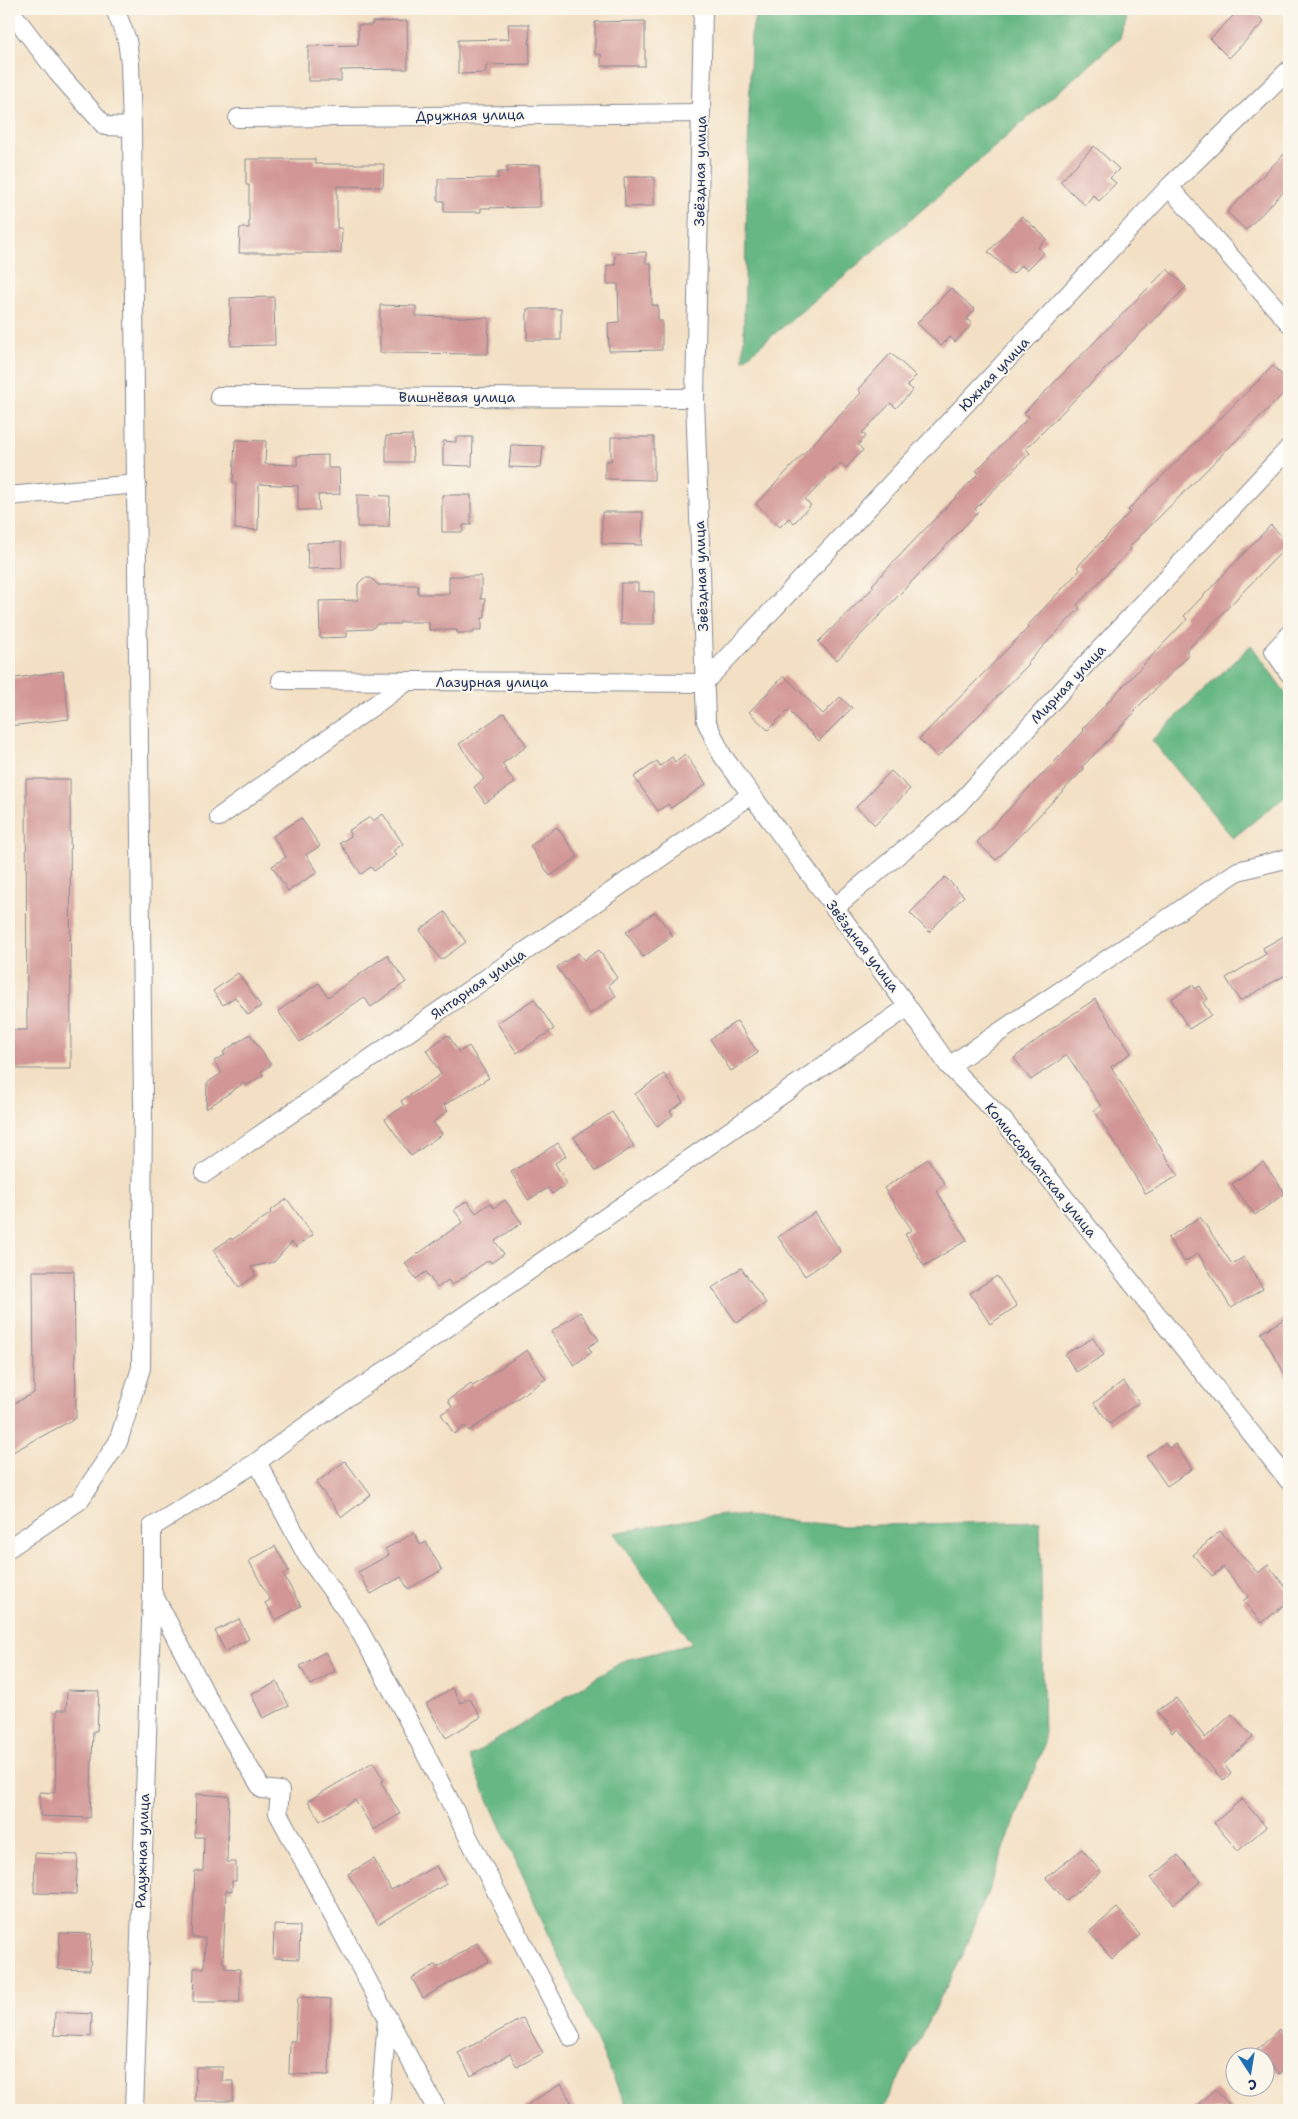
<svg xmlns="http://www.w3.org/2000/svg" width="1298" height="2119" viewBox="0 0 1298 2119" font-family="'Shantell Sans',sans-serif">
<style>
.forest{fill:#66b783;stroke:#407370}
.building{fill:#d19695}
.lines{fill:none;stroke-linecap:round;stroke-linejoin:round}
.street-casing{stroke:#878891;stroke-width:20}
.street{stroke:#fff;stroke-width:18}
.labels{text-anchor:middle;stroke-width:4;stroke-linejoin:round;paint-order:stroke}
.street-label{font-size:14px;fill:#1b2f5e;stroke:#fbf7ec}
</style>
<rect width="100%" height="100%" fill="#fbf7ec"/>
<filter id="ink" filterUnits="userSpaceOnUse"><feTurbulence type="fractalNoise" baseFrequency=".02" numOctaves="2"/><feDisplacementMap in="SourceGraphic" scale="10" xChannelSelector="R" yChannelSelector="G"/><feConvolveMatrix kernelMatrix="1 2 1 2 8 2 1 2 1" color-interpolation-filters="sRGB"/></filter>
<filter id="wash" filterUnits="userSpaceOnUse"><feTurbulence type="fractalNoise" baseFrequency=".0096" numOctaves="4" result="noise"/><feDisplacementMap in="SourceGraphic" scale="20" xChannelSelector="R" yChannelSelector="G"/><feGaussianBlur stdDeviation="1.12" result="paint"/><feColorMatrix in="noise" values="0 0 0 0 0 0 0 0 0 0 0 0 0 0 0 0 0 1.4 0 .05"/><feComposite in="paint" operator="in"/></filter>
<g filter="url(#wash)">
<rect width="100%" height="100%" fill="#f3e0c4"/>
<g class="forest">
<path d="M757 9H1128L1120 38 893 235 743 360 751 35Z"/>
<path d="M1251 645 1289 698V793L1233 838 1152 740Z"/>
<path d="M723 1514 843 1526 1040 1521 1044 1745 964 1953 882 2110H628L469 1757 625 1660 692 1644 614 1533Z"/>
</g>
<g id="blocks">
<g class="building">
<path d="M1240 9H1251L1264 22 1229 58 1210 39Z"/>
<path d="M407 21 408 69 341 70V81H308V46L358 45V25H372V22Z"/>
<path d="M645 21V66H601V54H595V22Z"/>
<path d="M508 24H529L530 64 486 65V73L458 74V40L509 39Z"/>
<path d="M1094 146 1119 169 1110 178 1116 183 1099 201 1093 195 1085 205 1060 182Z"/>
<path d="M1289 149V186L1246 230 1227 212Z"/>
<path d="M246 159H315V164H384L383 187 337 186V228H342L341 253H239L240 228H249V185H246Z"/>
<path d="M540 165V207L481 208V212H444V201H438V179L498 178V172H508L507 166Z"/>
<path d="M624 177H654V206L625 207Z"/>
<path d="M1022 216 1047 239 1038 247 1044 253 1027 270 1021 265 1013 274 988 252Z"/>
<path d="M646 252V263H651L652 305H658V321H662V350L609 351 608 323 619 322 618 284H607V265H615V253Z"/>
<path d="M1167 269 1186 287 1026 449 1030 453 975 509 978 512 837 660 818 642 874 587 872 585 924 530 979 473 976 471 1029 417 1024 413Z"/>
<path d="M951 288 975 310 967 319 972 324 955 342 950 337 941 346 917 323Z"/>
<path d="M274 297 275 345 231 346 230 298Z"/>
<path d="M380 305 416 306V316L489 318 488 354 380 353Z"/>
<rect x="527" y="309" width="34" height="31"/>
<path d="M891 353 916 376 907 385 913 390 896 408 891 403 862 433 866 436 858 445 863 450 846 468 841 463 832 472 805 500 811 505 794 523 789 518 780 527 756 504 861 393 858 389Z"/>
<path d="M1273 366 1289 382V388L1129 547 1131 549 1077 605 1080 608 1027 663 1029 664 938 757 919 739 1028 628 1027 626 1080 570 1077 567 1130 512 1128 510Z"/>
<path d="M412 435 413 462H386V436Z"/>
<path d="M456 437H473L472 466 443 465V441L456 442Z"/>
<path d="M611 437H654V480L605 479V461H611Z"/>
<path d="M235 440 266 441 265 464 297 465V456L328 455V468H339L340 494 318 495 319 510H298V486L259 484 258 530 235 529 236 483H233Z"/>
<path d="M511 445 543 446 541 468 509 467Z"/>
<path d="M357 495 390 496 389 527H357Z"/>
<path d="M442 495H471V525H463V532H442Z"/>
<path d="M602 512H643L642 545 602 544Z"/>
<path d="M1271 525 1289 544 1186 651 1189 655 1135 710 1136 711 1082 767 1084 769 996 860 977 842 1084 731 1082 729 1187 619 1184 616Z"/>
<path d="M341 542 342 568 308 569 307 543Z"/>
<path d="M449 576H481V599H485V618H482V630H474V633H457V630H429V622H400V624H377L372 629 347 630V637L320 638 319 601 358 600V584L364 578H371L378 585H418V594H449Z"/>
<path d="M621 583H638V591L654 592V624H620Z"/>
<path d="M63 671 69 719 9 726V679Z"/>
<path d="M784 676 823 714 840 697 852 708 819 741 788 710 768 730 749 712Z"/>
<path d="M504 713 527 746 502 764 515 783 485 803 474 787 484 779 459 744Z"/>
<path d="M685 754 706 784 671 808 668 804 658 811 634 777 657 761 660 766 672 757 675 762Z"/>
<path d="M891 771 910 789 875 825 856 807Z"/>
<path d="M26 779H70L71 1069H9V1030H27Z"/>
<path d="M383 814 403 844 393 851 397 855 374 871 371 867 361 874 340 843 351 836 348 831 370 817 373 821Z"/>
<path d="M301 818 320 846 306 855 318 872 288 891 272 866 286 857 273 836Z"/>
<path d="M557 827 578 857 550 876 530 846Z"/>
<path d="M945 877 964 896 929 932 910 913Z"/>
<path d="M445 912 466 942 441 960 420 930Z"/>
<path d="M655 912 673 936 643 957 626 932Z"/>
<path d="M1289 933V973L1240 1001 1226 978 1266 954 1263 948Z"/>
<path d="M599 950 617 978 608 985 616 996 590 1014 557 967 578 953 584 960Z"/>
<path d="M387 955 406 982 371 1007 364 997 300 1042 278 1011 319 983 328 997Z"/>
<path d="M238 973 261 1006 248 1015 235 997 223 1005 213 991Z"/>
<path d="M1193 985 1195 989 1200 986 1208 999 1203 1002 1211 1015 1189 1029 1171 999Z"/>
<path d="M534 999 554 1029 517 1053 497 1023Z"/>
<path d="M1095 999 1131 1053 1111 1067 1178 1176 1146 1194 1094 1110 1101 1106 1067 1055 1031 1080 1014 1058 1050 1030Z"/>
<path d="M737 1021 758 1053 731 1071 710 1039Z"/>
<path d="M250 1034 271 1065 261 1072 263 1075 246 1086 244 1083 206 1109 207 1083 222 1073 214 1061 225 1055 223 1052Z"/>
<path d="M448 1035 459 1052 469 1046 489 1078 444 1105 448 1111 433 1122 442 1134 411 1156 385 1119 404 1106 401 1101 441 1074 426 1050Z"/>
<path d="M664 1074 683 1102 670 1111 673 1115 657 1126 635 1094Z"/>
<path d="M612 1112 634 1146 596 1171 574 1137Z"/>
<path d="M558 1143 566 1156 555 1163 567 1184 552 1194 548 1188 528 1200 511 1172Z"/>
<path d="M928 1159 945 1184 936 1190 967 1240 924 1266 905 1234 912 1230 884 1188Z"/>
<path d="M1263 1162 1285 1193 1255 1215 1232 1184Z"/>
<path d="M287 1199 313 1235 296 1247 292 1242 274 1262 251 1267 256 1275 239 1287 213 1250 231 1238 232 1240 271 1213 270 1211Z"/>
<path d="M505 1200 522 1223 495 1241 504 1254 491 1263 489 1260 452 1285 448 1280 437 1288 426 1272 416 1279 405 1263 463 1222 454 1210 467 1201 476 1213 490 1203 494 1208Z"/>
<path d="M815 1212 841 1252 805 1276 778 1237Z"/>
<path d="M1200 1217 1232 1264 1244 1257 1263 1289 1231 1308 1198 1253 1185 1262 1168 1238Z"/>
<path d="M741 1268 766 1303 737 1323 712 1288Z"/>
<path d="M33 1271H74L76 1418 9 1454V1406L34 1393Z"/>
<path d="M997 1276 1017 1306 990 1324 970 1293Z"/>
<path d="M580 1312 599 1340 588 1347 592 1352 574 1365 551 1332Z"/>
<path d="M1289 1316V1381L1261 1333Z"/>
<path d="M1093 1338 1104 1355 1076 1372 1065 1354Z"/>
<path d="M527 1350 546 1379 469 1431 465 1426 454 1434 441 1414 452 1407 448 1400 471 1384 473 1386Z"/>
<path d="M1123 1381 1139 1402 1110 1424 1094 1403Z"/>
<path d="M1165 1443 1169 1448 1175 1444 1192 1469 1167 1486 1146 1456Z"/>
<path d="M345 1461 371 1495 342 1517 316 1483Z"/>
<path d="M1220 1531 1258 1573 1268 1565 1289 1592V1601L1262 1623 1243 1601 1248 1597 1223 1567 1212 1576 1193 1555Z"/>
<path d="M414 1533 421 1545 426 1542 442 1570 408 1589 401 1577 371 1594 358 1572 389 1555 385 1549Z"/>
<path d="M275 1546 289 1571 283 1574 301 1606 276 1620 265 1603 270 1600 249 1561Z"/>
<path d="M239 1619 249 1639 225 1651 215 1631Z"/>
<path d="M325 1652 335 1671 311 1685 300 1666Z"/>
<path d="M277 1682 289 1706 263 1718 251 1694Z"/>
<path d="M452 1688 461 1703 469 1698 481 1717 446 1738 426 1704Z"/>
<path d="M67 1690 99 1691 97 1731H93L90 1818 40 1816V1792L55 1793 57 1710H66Z"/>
<path d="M1176 1698 1205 1738 1232 1714 1253 1737 1224 1764 1231 1774 1223 1780 1176 1729 1172 1733 1157 1711Z"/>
<path d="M373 1762 384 1780 381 1782 400 1814 374 1830 355 1800 320 1821 308 1801Z"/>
<path d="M196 1794 229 1796 227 1862H236V1881H232V1891L226 1890 223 1963H225V1968L240 1969V2002H193L194 1968H204L205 1938H192L195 1871H203L204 1837H195Z"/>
<path d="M1242 1799 1266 1827 1238 1851 1214 1823Z"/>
<path d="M1082 1849 1101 1872 1066 1901 1046 1878Z"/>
<path d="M35 1853 78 1855 76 1894 34 1893Z"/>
<path d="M1178 1855 1201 1881 1174 1904 1151 1878Z"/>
<path d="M374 1859 391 1890 436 1866 446 1884 378 1924 348 1874Z"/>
<path d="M1117 1908 1140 1935 1112 1959 1089 1932Z"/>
<path d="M274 1925 300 1926 299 1959 273 1958Z"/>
<path d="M60 1933 91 1934 90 1970 58 1969Z"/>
<path d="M477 1943 489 1961 423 1998 412 1978 435 1965 437 1968Z"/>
<path d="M298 1997 331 1999 329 2075 289 2074 290 2041H295Z"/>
<path d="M55 2012 92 2014 91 2037 54 2035Z"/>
<path d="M523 2018 543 2053 517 2067 510 2054 471 2076 458 2053Z"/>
<path d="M1279 2029 1289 2040V2065L1279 2074 1266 2060V2056H1263L1257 2050Z"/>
<path d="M196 2067H223L222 2081H233V2101H195Z"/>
<path d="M561 2084 576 2110H521L536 2099Z"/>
<path d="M1215 2089 1234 2110H1192Z"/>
</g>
</g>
</g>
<g filter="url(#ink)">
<use href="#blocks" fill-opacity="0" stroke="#878891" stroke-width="1"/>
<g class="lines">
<g class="street-casing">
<g id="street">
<path d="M9 9 57 72 105 126 132 127"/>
<path d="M703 9 695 398 706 721 722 755 903 1000 949 1066"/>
<path d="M238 118 701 113"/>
<path d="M1169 187 1289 323"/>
<path d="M219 396 695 398"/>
<path d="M9 496 137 484"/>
<path d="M1289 635 1274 651 1289 673"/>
<path d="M281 680 704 683 1169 187 1289 70"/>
<path d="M219 817 408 681"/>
<path d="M1289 858 1238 871 949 1066 1003 1120 1289 1481"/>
<path d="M834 908 958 805 1086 664 1289 448"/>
<path d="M205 1173 751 795"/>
<path d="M257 1462 307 1556 356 1624 406 1716 571 2037"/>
<path d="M9 1548 79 1501 118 1442 141 1368 143 1105 132 127 130 63 127 40 115 9"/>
<path d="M152 1592 207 1697 262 1789 280 1791 278 1813 437 2110"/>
<path d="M134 2110 152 1592V1527L257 1462 290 1437 908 1007"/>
<path d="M380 2110 387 2019"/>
</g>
</g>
<use href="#street" class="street"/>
</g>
</g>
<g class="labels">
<g class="street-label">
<text transform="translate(470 115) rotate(-1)" y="5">Дружная улица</text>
<text transform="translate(700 171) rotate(-89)" y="5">Звёздная улица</text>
<text transform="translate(994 374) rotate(-47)" y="5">Южная улица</text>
<text x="457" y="402">Вишнёвая улица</text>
<text transform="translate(701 576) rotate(-92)" y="5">Звёздная улица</text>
<text x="492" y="687">Лазурная улица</text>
<text transform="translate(1068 684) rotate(-47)" y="5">Мирная улица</text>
<text transform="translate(863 946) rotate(53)" y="5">Звёздная улица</text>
<text transform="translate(478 984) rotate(-35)" y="5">Янтарная улица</text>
<text transform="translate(1041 1170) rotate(51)" y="5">Комиссариатская улица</text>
<text transform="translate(142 1851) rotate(-88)" y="5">Радужная улица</text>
</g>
</g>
<rect width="1298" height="2119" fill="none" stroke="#fbf7ec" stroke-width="30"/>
<g transform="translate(1250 2072) rotate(168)"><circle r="24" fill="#fbf7ec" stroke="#a1a7b3"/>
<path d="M0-4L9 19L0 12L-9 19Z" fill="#1f6fb2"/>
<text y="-8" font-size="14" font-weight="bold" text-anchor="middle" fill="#1b2f5e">С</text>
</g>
</svg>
